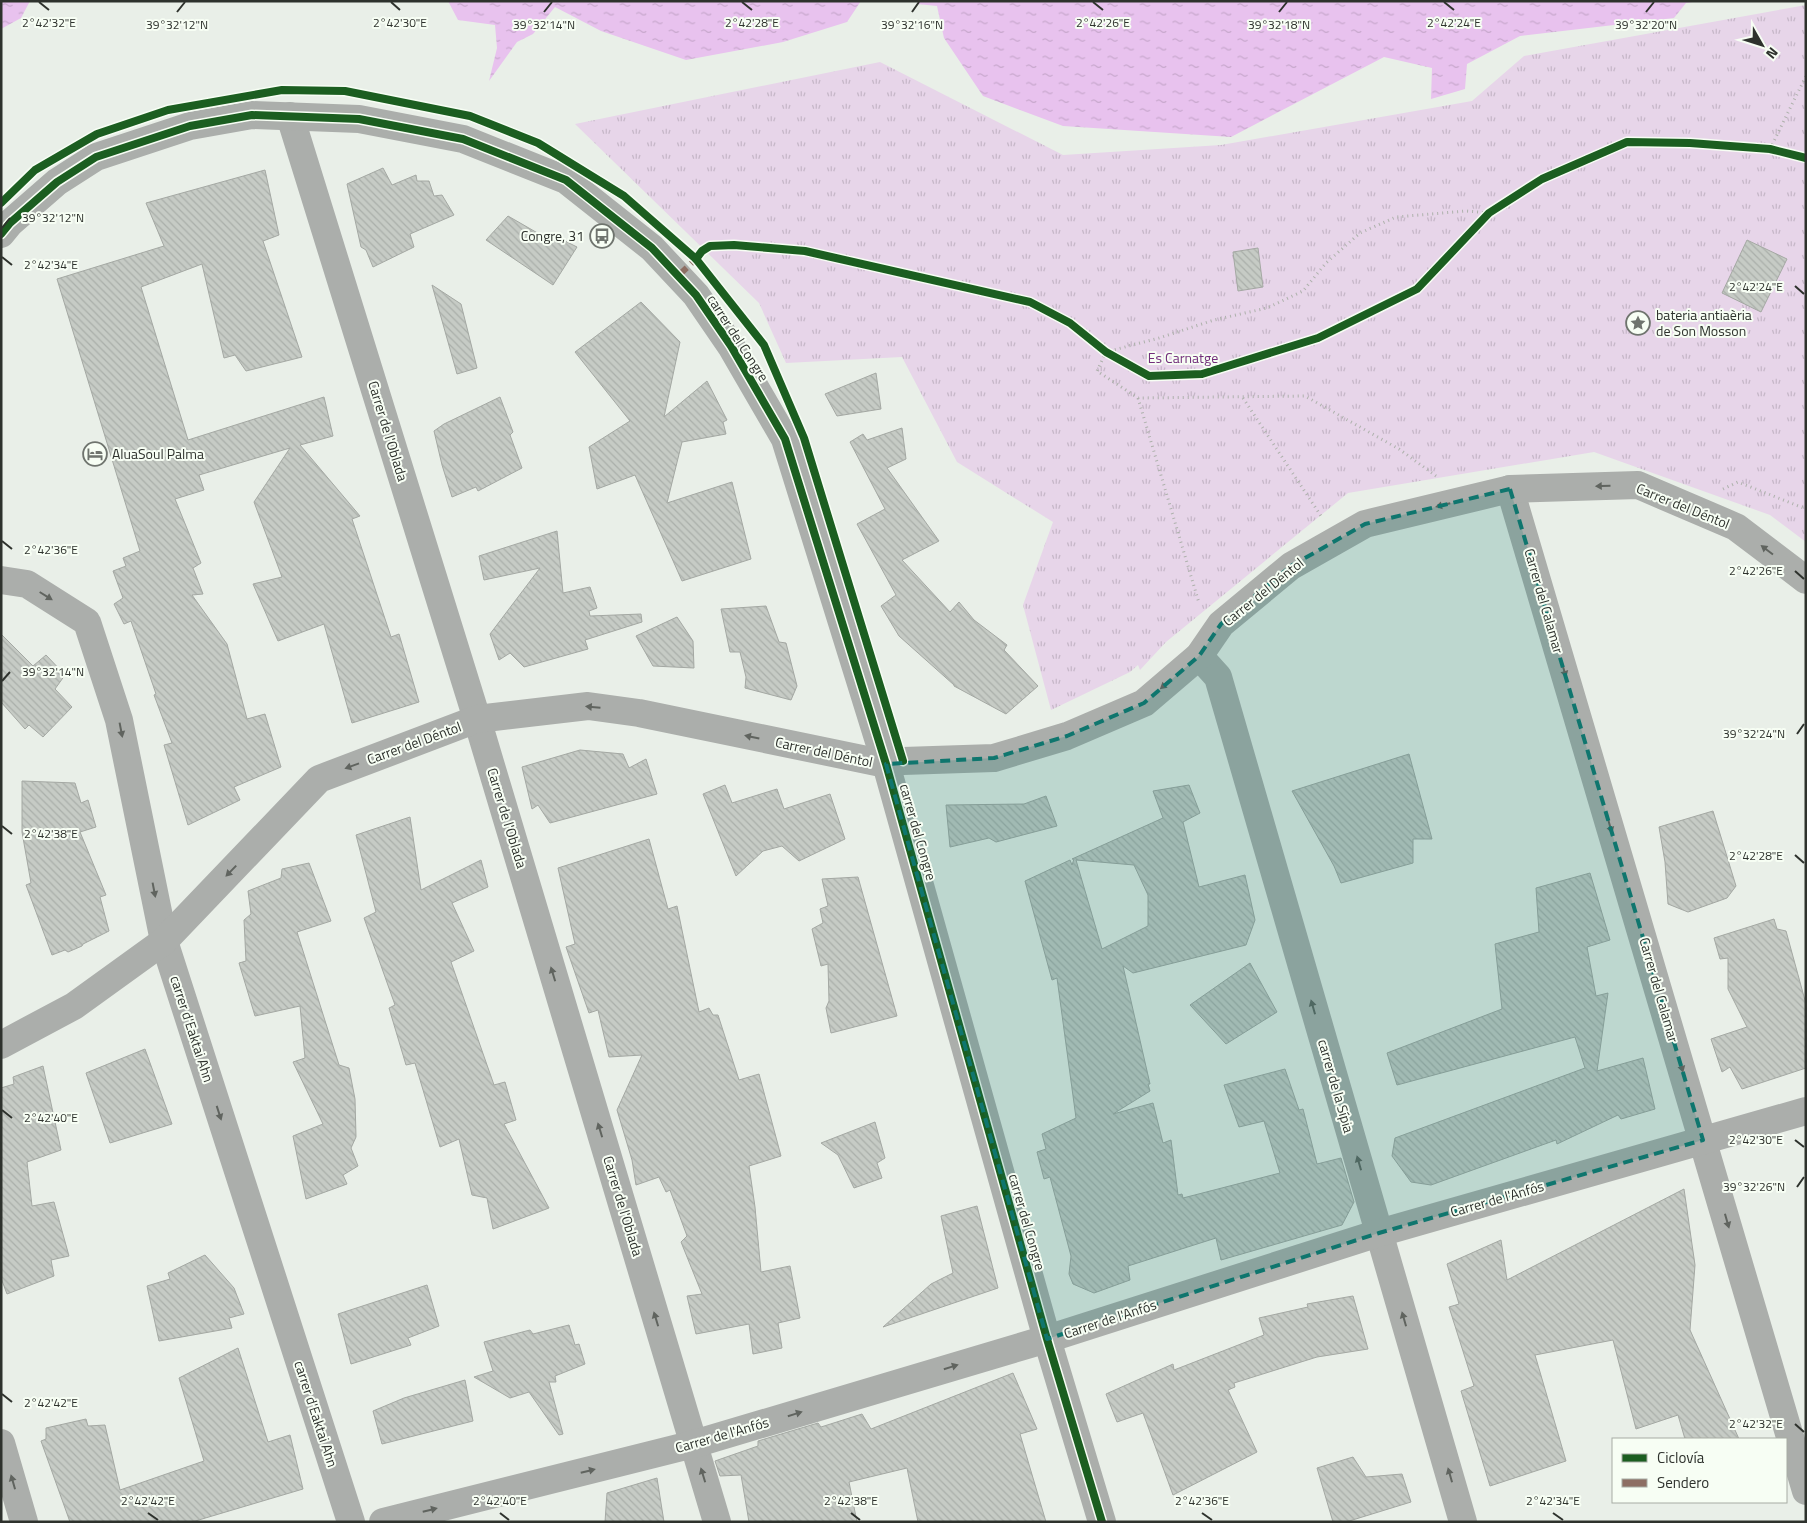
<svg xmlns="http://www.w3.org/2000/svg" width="1807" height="1523" viewBox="0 0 1807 1523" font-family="'Titillium Web',sans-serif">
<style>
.park{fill:url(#park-tufts)}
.water{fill:url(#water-ripples)}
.building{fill:url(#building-back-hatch);stroke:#a4a8a3;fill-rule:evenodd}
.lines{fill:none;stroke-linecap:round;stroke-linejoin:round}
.path{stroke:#aeb1ac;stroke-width:3;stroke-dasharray:1 4;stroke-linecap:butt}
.minor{stroke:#abaeab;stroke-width:28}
.quiet{stroke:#8d6e63;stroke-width:6;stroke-dasharray:12 6;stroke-linecap:butt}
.cycleway-casing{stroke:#f7fef4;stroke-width:11}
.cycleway{stroke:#1b5e20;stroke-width:8}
.oneway{fill:#60645f}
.marked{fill:#0f766e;fill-opacity:0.2;stroke:#0f766e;stroke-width:4;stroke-dasharray:10 6;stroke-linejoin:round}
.ticks{fill:none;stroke:#2e322d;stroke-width:2}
.labels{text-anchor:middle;stroke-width:4;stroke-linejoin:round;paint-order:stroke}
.poi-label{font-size:14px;fill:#2e322d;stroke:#f7fef4;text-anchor:start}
.street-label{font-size:14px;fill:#2e322d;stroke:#f7fef4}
.park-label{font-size:14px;fill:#722e7b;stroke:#f7fef4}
.ticks-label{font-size:12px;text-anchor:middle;fill:#2e322d;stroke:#f7fef4;stroke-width:4;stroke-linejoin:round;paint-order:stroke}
</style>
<defs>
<pattern id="park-tufts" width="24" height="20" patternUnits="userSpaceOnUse" patternTransform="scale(1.25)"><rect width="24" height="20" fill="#e7d5e9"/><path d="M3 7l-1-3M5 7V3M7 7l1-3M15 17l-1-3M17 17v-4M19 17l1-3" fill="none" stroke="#c6b7c8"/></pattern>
<pattern id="water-ripples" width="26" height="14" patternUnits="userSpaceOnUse" patternTransform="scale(1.25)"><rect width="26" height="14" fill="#e8c2ee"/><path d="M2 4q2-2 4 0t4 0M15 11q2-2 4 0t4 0" fill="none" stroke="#c7a7cc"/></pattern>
<pattern id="building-back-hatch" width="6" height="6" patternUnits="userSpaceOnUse" patternTransform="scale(1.25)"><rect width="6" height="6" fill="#c6cbc5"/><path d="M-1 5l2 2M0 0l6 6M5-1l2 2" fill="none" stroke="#aaafaa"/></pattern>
</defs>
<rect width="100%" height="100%" fill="#e9efe8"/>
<path class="park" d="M1806 5V542L1770 515 1594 452 1348 493 1166 642 1140 670 1138 665 1130 672 1051 710 1023 605 1053 522 957 462 902 357 786 363 759 303 575 124 880 62 1063 155 1221 145 1472 101 1524 56Z"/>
<g class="water">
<path d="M1 1H30L21 18 1 29Z"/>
<path d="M448 1H861L847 22 783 42 686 60 601 31 555 7 533 34 517 42 489 81 497 48 495 25 458 20Z"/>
<path d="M918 1H1699L1686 3 1674 18 1520 36 1467 64 1465 89 1431 99 1432 68 1384 57 1231 137 1063 126 983 96 944 38 937 6 917 4Z"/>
</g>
<g class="building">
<path d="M383 168 392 185 416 175 417 181H429L434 196 442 195 454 215 410 234 414 247 373 267 366 250 361 247 347 184Z"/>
<path d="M265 170 279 235 263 241 302 357 246 371 235 355 224 358 202 264 141 287 188 440 324 397 333 436 300 445 360 516 352 519 391 637 399 634 419 702 352 723 324 624 278 641 253 584 282 577 254 502 290 448 199 475 204 490 175 499 201 563 193 568 203 594 192 595 227 644 247 719 265 714 281 767 234 787 240 800 188 825 164 745 172 743 154 695 156 694 131 621 124 624 114 604 123 598 113 571 126 566 123 558 140 551 57 279 164 246 146 203Z"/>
<path d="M508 216 541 235 549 233 577 247 553 285 486 240Z"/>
<path d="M1747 240 1787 259 1761 312 1722 293Z"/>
<path d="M1258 248 1263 287 1238 291 1233 252Z"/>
<path d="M432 285 461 304 477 368 457 374Z"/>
<path d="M641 302 680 342 664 417 707 381 727 420 723 422 726 434 682 442 667 503 732 482 751 559 682 581 635 475 597 489 589 447 630 421 575 352Z"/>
<path d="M876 373 881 409 837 416 825 394Z"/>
<path d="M500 397 513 432 510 435 522 468 478 491 476 487 452 497 442 465 434 431 444 424Z"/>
<path d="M902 428 906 459 887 468 939 541 902 560 950 612 959 602 974 620 1007 645 1004 650 1038 686 1006 714 954 686V685L899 636 881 606 896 595 857 524 885 509 850 442 863 434 867 440Z"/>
<path d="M557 531 563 593 590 587 597 608 589 611 590 616 641 614 642 622 585 640 588 649 524 667 510 653 499 660 490 634 540 568 484 580 479 556Z"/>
<path d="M766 606 779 642 786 643 797 686 791 700 745 688 746 677 740 652H730L721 609Z"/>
<path d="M677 617 693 641 694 668 653 666 636 636Z"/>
<path d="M1 634 33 666 46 655 65 675 55 689 72 707 43 737 29 725 25 729 1 702Z"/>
<path d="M580 750 623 754 629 768 646 759 657 794 550 823 538 805 532 809 522 767Z"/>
<path d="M1409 754 1432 839H1413V863L1341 883 1334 866 1292 791Z"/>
<path d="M22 781 75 783 81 803 88 800 96 827 80 832 106 895 100 897 109 931 83 944 82 946 68 952 65 950 52 955 26 885 31 883 22 832Z"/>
<path d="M725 785 732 803 777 789 784 809 830 794 845 839 799 861 782 846 763 851 736 876 703 794Z"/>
<path d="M1189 785 1200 813 1183 822 1199 887 1245 875 1255 920 1246 945 1133 973 1123 966 1150 1084H1148L1150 1091 1113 1114 1153 1103 1163 1143 1171 1140 1178 1195 1182 1194 1183 1198 1280 1173 1264 1121 1239 1127 1224 1085 1285 1069 1299 1110 1303 1109 1317 1164 1341 1158 1354 1202 1342 1225 1221 1260 1216 1238 1128 1266 1130 1280 1094 1293 1073 1284 1069 1274 1071 1256 1050 1177 1044 1179 1037 1152 1046 1149 1042 1134 1076 1118 1057 978 1052 980 1025 881 1070 860 1072 865 1074 859H1072L1163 818 1153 791ZM1076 860 1134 865 1148 895V926L1102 949Z"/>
<path d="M1046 796 1057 826 996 842 989 838 950 847 946 805 1024 804Z"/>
<path d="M1713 811 1736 886 1727 898 1688 912 1668 904 1665 862 1659 827Z"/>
<path d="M410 817 421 890 481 860 488 887 452 903 474 951 451 962 494 1085 505 1082 516 1120 504 1124 549 1208 493 1229 487 1198 472 1195 459 1139 440 1147 415 1063 406 1065 389 1008 395 1005 364 918 376 912 356 835Z"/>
<path d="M649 839 668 909 677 906 699 1012 709 1008 713 1015H718L739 1080 759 1074 781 1156 749 1166 755 1207 761 1272 790 1266 800 1318 778 1323 782 1348 753 1354 749 1324 696 1334 687 1296 702 1294 681 1242 687 1236 670 1190 666 1192 659 1177 636 1185 632 1160 617 1110 642 1055 609 1057 598 1010 589 1013 566 947 575 944 558 868Z"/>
<path d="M309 863 331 921 297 932 339 1065 349 1068 355 1099 356 1137 351 1148 358 1166 343 1175 347 1184 306 1199 293 1136 323 1124 293 1062 305 1058 300 1006 255 1016 239 963 246 961 244 920 251 914 248 891 281 878 282 869Z"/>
<path d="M1590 873 1610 940 1587 947 1596 996 1608 993 1597 1071 1643 1058 1655 1109 1621 1119 1618 1115 1557 1144 1556 1140 1431 1185 1411 1182 1392 1156 1395 1138 1585 1068 1575 1037 1397 1085 1387 1053 1502 1009 1495 944 1539 932 1536 888Z"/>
<path d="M858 877 897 1016 831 1033 826 1008 829 1001 828 964 821 966 812 929 823 923 820 909 828 906 822 879Z"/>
<path d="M1774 919 1777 929 1786 931 1806 1004V1068L1742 1089 1730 1067 1722 1072 1711 1039 1747 1027 1728 989V958L1720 959 1714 938Z"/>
<path d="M1250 963 1277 1012 1226 1044 1190 1005Z"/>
<path d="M145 1049 172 1124 110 1143 86 1073Z"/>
<path d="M43 1066 61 1150 27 1162 32 1206 54 1202 69 1256 51 1260 54 1276 7 1294 1 1278V1088L14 1084 13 1077Z"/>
<path d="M875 1122 885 1158 877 1163 882 1178 854 1188 838 1155 821 1143Z"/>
<path d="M1684 1189 1695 1265 1690 1330 1739 1439H1685L1678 1415 1636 1429 1613 1340 1535 1355 1566 1461 1490 1486 1461 1391 1474 1386 1449 1307 1459 1304 1447 1264 1501 1240 1507 1280Z"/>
<path d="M977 1206 998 1288 883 1327 931 1284 953 1273 941 1216Z"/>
<path d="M205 1255 234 1288 244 1314 229 1318 232 1328 159 1341 147 1286 170 1279 168 1273Z"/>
<path d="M427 1285 439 1326 408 1338 411 1345 351 1364 338 1314Z"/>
<path d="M1353 1296 1368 1349 1317 1357 1234 1383 1235 1387 1228 1390 1257 1452 1173 1495 1143 1413 1117 1422 1106 1394 1173 1364 1174 1370 1264 1335 1259 1318 1308 1307 1307 1304Z"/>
<path d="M569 1325 575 1345 579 1344 585 1364 555 1376 556 1382H549L563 1434 559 1435 529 1392 510 1398 474 1377 493 1371 484 1342 530 1330 533 1334Z"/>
<path d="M238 1348 268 1442 290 1435 303 1489 192 1522H70L41 1441 46 1439V1428L86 1419 88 1426 105 1425 120 1490 204 1461 179 1378Z"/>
<path d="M1013 1373 1037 1429 1020 1434 1046 1522H918L907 1468 849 1482 857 1522H749L741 1475 720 1476 715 1461 758 1446V1441L818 1423 821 1427 862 1414 871 1429Z"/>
<path d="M465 1380 473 1421 382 1444 373 1411 404 1398Z"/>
<path d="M1353 1457 1366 1477 1402 1474 1411 1502 1346 1522H1333L1317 1468Z"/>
<path d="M657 1478 664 1522H605L607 1493Z"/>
</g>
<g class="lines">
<g class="path">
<path d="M1770 149 1806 76"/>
<path d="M1138 398 1199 603"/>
<path d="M1243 398 1321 516"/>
<path d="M1436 476 1399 449 1305 396 1138 398 1097 371 1106 352 1159 338 1214 320 1267 308 1303 291 1326 263 1360 233 1396 217 1466 211 1489 213"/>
<path d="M1723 489 1738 482 1806 509"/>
</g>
<g class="minor">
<path d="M290 116 477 719 717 1522"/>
<path d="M1 234 10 223 57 182 96 157 190 126 252 115 359 119 463 139 566 180 652 248 696 295 731 346 785 439 886 764 1047 1339 1102 1522"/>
<path d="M1510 489 1806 1491"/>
<path d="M1 580 27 584 87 622 119 720 164 941 351 1522"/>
<path d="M1199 656 1218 677 1463 1522"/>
<path d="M1 1045 74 1006 164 941 319 779 477 719 588 706 639 713 886 764 903 761 994 758 1067 736 1144 703 1199 656 1221 624 1291 566 1365 524 1510 489 1638 485 1736 527 1806 580"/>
<path d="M1 1443 24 1522"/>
<path d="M383 1522 694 1444 1047 1339 1379 1233 1806 1111"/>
</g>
<path class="quiet" d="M678 276 696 259"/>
<g class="cycleway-casing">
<g id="cycleway">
<path d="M1 203 35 170 97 134 168 110 282 90 345 91 470 116 538 143 624 196 696 259 764 345 804 438 903 761"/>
<path d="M1 234 10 223 57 182 96 157 190 126 252 115 359 119 463 139 566 180 652 248 696 295 731 346 785 439 886 764 1047 1339 1102 1522"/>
<path d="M696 259 702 251 710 246 734 245 805 251 1030 302 1070 323 1106 352 1149 376 1202 374 1318 338 1417 289 1489 213 1542 179 1627 142 1690 143 1770 149 1806 158"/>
</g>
</g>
<use href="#cycleway" class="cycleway"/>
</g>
<defs><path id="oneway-solid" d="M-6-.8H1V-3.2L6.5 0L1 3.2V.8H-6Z" transform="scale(1.25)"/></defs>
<g class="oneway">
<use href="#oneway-solid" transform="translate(1603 486) rotate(178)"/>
<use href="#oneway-solid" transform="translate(1443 505) rotate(166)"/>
<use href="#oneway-solid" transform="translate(1767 550) rotate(-143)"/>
<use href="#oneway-solid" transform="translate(46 596) rotate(32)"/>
<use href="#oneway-solid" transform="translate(1564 670) rotate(74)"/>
<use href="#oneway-solid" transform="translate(1166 684) rotate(140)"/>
<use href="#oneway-solid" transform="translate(593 707) rotate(-175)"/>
<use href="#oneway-solid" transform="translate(121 730) rotate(79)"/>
<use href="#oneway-solid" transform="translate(752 737) rotate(-168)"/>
<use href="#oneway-solid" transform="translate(352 766) rotate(160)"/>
<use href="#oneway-solid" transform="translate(1610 826) rotate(74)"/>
<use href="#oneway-solid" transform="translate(231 871) rotate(134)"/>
<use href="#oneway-solid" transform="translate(154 890) rotate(79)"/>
<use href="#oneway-solid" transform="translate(553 974) rotate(-107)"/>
<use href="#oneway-solid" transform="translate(1313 1007) rotate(-106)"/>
<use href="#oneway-solid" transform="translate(1681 1065) rotate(74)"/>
<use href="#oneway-solid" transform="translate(219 1113) rotate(72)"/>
<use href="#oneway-solid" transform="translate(600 1130) rotate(-107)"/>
<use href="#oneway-solid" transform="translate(1359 1163) rotate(-106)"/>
<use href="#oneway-solid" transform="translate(1727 1221) rotate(74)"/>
<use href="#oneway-solid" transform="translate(656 1319) rotate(-107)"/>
<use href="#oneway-solid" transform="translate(1404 1319) rotate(-106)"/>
<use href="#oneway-solid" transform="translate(951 1367) rotate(-17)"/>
<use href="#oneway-solid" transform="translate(795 1414) rotate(-17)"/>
<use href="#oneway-solid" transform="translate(588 1471) rotate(-14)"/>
<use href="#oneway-solid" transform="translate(703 1475) rotate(-107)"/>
<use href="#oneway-solid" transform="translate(1450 1475) rotate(-106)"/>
<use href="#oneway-solid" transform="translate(13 1482) rotate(-106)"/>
<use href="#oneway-solid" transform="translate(430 1510) rotate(-14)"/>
</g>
<path class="marked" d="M1510 489 1703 1140 1379 1233 1047 1339 886 764 994 758 1067 736 1144 703 1199 656 1221 624 1291 566 1365 524Z"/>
<path class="ticks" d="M39 2 49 10M391 2 400 10M742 2 752 10M1093 2 1103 10M1444 2 1454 10M177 12 185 2M544 12 552 2M912 12 919 2M1279 12 1287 2M1646 12 1654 2M2 228 10 218M2 257 12 265M1795 286 1804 294M2 541 12 549M1795 571 1804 579M2 681 10 672M1797 734 1804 724M2 826 12 834M1795 855 1804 863M2 1110 12 1118M1795 1140 1804 1147M1797 1187 1804 1177M2 1394 12 1402M1795 1424 1804 1432M148 1513 158 1520M500 1513 509 1520M851 1513 860 1520M1202 1513 1212 1520M1553 1513 1563 1520"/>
<defs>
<g id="bus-ring" transform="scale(1.25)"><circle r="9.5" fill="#f7fef4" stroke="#6f746e" stroke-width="1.5"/><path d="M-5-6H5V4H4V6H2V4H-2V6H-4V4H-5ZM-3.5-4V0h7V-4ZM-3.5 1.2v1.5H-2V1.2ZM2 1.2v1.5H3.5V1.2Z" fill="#6f746e"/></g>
<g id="sight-ring" transform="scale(1.25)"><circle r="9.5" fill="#f7fef4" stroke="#6f746e" stroke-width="1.5"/><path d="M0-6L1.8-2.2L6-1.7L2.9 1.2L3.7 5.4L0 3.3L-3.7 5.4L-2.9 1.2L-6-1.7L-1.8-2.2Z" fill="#6f746e"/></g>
<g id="hotel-ring" transform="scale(1.25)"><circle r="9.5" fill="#f7fef4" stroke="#6f746e" stroke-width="1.5"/><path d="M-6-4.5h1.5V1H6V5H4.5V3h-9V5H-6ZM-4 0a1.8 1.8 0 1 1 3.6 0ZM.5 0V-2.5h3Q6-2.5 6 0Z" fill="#6f746e"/></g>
</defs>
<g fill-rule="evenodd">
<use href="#bus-ring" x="602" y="236"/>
<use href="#sight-ring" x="1638" y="323"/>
<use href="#hotel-ring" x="95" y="454"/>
</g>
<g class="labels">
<g class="poi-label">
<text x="584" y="241" text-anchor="end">Congre, 31</text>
<text x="1656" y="320">bateria antiaèria<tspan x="1656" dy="16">de Son Mosson</tspan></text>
<text x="112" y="459">AluaSoul Palma</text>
</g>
<g class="street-label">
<text transform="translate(738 338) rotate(57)" y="5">carrer del Congre</text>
<text transform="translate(388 431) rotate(73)" y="5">Carrer de l'Oblada</text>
<text transform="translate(1683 506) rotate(22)" y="5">Carrer del Déntol</text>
<text transform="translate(1263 592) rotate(-39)" y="5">Carrer del Déntol</text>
<text transform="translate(1544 601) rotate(74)" y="5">Carrer del Calamar</text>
<text transform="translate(414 743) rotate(-20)" y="5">Carrer del Déntol</text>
<text transform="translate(824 752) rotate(12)" y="5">Carrer del Déntol</text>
<text transform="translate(507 818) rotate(73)" y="5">Carrer de l'Oblada</text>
<text transform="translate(918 832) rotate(74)" y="5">carrer del Congre</text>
<text transform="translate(1659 990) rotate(74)" y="5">Carrer del Calamar</text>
<text transform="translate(192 1029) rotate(72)" y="5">carrer d'Eaktai Ahn</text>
<text transform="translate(1336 1086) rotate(74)" y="5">carrer de la Sípia</text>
<text transform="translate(1497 1199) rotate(-16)" y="5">Carrer de l'Anfós</text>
<text transform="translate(623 1206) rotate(73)" y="5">Carrer de l'Oblada</text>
<text transform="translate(1027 1222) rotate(74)" y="5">carrer del Congre</text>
<text transform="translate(1110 1319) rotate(-18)" y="5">Carrer de l'Anfós</text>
<text transform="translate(316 1414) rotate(72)" y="5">carrer d'Eaktai Ahn</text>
<text transform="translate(722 1435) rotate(-16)" y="5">Carrer de l'Anfós</text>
</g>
<g class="park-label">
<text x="1183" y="363">Es Carnatge</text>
</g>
</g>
<g class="ticks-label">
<text x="49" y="27">2°42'32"E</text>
<text x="752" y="27">2°42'28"E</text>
<text x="400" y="27">2°42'30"E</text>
<text x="1103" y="27">2°42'26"E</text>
<text x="1454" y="27">2°42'24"E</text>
<text x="544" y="29">39°32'14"N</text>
<text x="1279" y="29">39°32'18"N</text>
<text x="1646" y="29">39°32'20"N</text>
<text x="177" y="29">39°32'12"N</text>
<text x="912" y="29">39°32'16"N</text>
<text x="53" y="222">39°32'12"N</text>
<text x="51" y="269">2°42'34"E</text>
<text x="1756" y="291">2°42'24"E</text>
<text x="51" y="554">2°42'36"E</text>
<text x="1756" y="575">2°42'26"E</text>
<text x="53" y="676">39°32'14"N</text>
<text x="1754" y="738">39°32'24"N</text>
<text x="51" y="838">2°42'38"E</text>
<text x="1756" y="860">2°42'28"E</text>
<text x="51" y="1122">2°42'40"E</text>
<text x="1756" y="1144">2°42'30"E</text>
<text x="1754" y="1191">39°32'26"N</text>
<text x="51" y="1407">2°42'42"E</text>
<text x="1756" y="1428">2°42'32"E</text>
<text x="148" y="1505">2°42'42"E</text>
<text x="500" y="1505">2°42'40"E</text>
<text x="851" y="1505">2°42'38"E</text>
<text x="1202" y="1505">2°42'36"E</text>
<text x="1553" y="1505">2°42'34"E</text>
</g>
<rect width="1807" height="1523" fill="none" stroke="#2e322d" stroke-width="5"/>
<rect x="1612" y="1438" width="175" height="65" fill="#f7fef4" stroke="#a7aca4"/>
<rect x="1622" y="1454" width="25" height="8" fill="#1b5e20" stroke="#a7aca4"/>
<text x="1657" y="1463" font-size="15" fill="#2e322d">Ciclovía</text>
<rect x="1622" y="1479" width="25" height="8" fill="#8d6e63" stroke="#a7aca4"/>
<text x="1657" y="1488" font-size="15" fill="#2e322d">Sendero</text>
<g transform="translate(1762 45) rotate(129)" stroke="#f7fef4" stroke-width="4" paint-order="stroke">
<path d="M0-4L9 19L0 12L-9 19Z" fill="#2e322d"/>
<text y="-8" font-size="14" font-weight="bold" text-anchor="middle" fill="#2e322d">N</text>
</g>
</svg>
